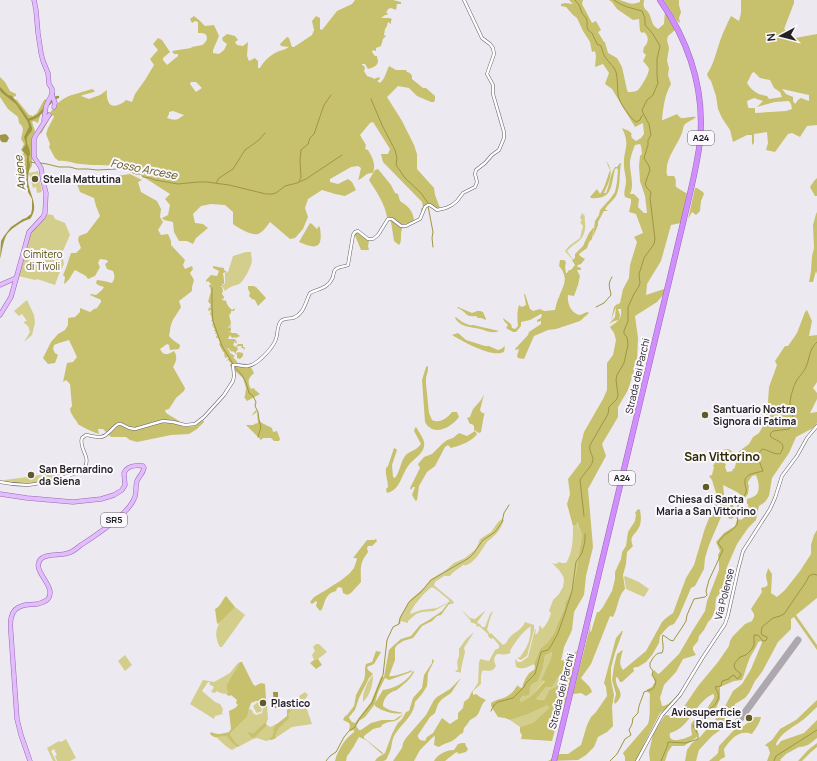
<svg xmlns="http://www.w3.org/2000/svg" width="817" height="761" viewBox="0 0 817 761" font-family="Manrope,sans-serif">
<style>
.green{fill:#d3ce8c;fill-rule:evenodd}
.forest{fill:#c7c06d;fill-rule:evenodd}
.water{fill:#9e9643}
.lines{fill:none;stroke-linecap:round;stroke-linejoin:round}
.stream{stroke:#9e9643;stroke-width:1}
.river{stroke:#9e9643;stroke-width:2.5}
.runway{stroke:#aca8ae;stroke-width:7}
.minor-casing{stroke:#656267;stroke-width:3.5}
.major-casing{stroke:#9468b2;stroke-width:5}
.highway-casing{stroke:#9468b2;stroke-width:6}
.minor{stroke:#fff;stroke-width:2.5}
.major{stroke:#e3bcfe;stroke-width:4}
.highway{stroke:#d18ffe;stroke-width:5}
.poi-dot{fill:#605b28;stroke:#faf7fd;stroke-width:1.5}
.labels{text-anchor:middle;stroke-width:4;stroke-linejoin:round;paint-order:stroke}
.shield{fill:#faf7fd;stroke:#646165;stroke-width:1}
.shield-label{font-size:9px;font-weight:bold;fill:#232124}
.poi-label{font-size:10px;font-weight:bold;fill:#232124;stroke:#faf7fd;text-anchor:start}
.park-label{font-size:10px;fill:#534d0c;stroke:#faf7fd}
.street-label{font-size:10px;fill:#232124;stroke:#faf7fd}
.water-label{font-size:11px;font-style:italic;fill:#5c5618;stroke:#faf7fd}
.quarter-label{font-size:12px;font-weight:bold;fill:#2e2a00;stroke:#faf7fd}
</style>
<rect width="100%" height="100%" fill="#ede9f0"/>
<g class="green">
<path d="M38 171 42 192 37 193 36 187 33 188 29 173Z"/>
<path d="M582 213 585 216C584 220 586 225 585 229 583 242 575 242 567 251L572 258V259L565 251 569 246 580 238 583 226 580 222 582 221 581 219 580 218Z"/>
<path d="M46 214 53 215 55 219 65 223 70 235 62 253 64 264 59 274 55 285 37 279 35 280 18 276 29 234Z"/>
<path d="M246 252H251C251 255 252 258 252 261 251 267 244 281 239 284 235 286 238 284 233 286 230 287 227 289 225 291L222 286 225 283V273L228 272 233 256Z"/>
<path d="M27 300 34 315 35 323 32 335 24 342 30 332 28 326 24 323 25 321H27L22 314 19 316 14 311Z"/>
<path d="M60 471 61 478 28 484 4 482V480L28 477Z"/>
<path d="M502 519 504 520C502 525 499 532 494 536 492 538 489 540 487 542 482 549 473 567 463 565 459 569 453 571 450 576H444L435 582 434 585 436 587 453 601 454 603 452 604 450 602 434 611 422 612 416 614 408 621V623L401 621 400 624H398L401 615 408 604 411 599 425 587 430 580 446 570 454 563 465 558 475 550 477 547 480 539 491 532 498 522ZM432 587 437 590 449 600V602L437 608 421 610 410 614C412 607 425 591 432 587Z"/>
<path d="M576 521 582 535 576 573 572 591 565 603 564 610 561 616 553 635 547 643 540 649 534 664C528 667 523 670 516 667L515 659 518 662H521L528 657 535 629 536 630 535 634H537L539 630V627L540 625 542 629C547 624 549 620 551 613L549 611 553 600 559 594 563 587 564 580 563 576 559 570 552 563 556 564 559 562 562 563H566C573 553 573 537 573 526L576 525Z"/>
<path d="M625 576 639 582 649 589 644 597 626 589 624 577Z"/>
<path d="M235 607 245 615 222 647H220C210 628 222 618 235 607Z"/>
<path d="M486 610 481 617 478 621 477 623 480 624 482 627H485L490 614 494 610C490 616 489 623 487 630L489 632V634L491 633 503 645C507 643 507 641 509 638 514 632 522 630 525 622L534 625V630L527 656 521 660 517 658 520 657C525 650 529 644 530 636 531 632 530 629 531 626 522 632 515 642 510 651L511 652C507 656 502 654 497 654 493 658 494 662 496 666 491 674 488 669 482 671L481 676V684L473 691V693H471L478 683 479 663 480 659 489 661 495 650 499 648V645L493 638 491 639 488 636V634L479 626 477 627 476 624 470 622 471 621 464 613 463 611 470 618 475 619Z"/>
<path d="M474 632 464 648 465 652 461 669V673L459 672H455L458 669 457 662 459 656V649L466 639Z"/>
<path d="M316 644H319L327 652 318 659 314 660 312 655 315 651 313 647Z"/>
<path d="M552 652 551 658 541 680H545L539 687 533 695 529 699 521 702 520 699 530 690 531 685 538 681 543 668 545 654Z"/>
<path d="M125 655 132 665 125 671 118 661Z"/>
<path d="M240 662 227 684 230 692C225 695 221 694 217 691L215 693 211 692 214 687 209 684 210 682H208L202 691 215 702 220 704 223 709 222 713 223 714 215 716 214 719 190 704 203 680 214 682 230 673 237 664Z"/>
<path d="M573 671 572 675 567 676 558 686 549 690 544 700 536 699 546 687H552L559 676Z"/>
<path d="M373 675C373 686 370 695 363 702 362 694 367 681 373 675Z"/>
<path d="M305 692 308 695 304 701 312 724 292 727 274 739 266 741 257 738 253 739 240 746 235 742 230 734 247 717 248 711 250 709 252 710 253 713 256 715 262 713 263 708 267 705 268 719 266 724 270 727 277 724 288 716 287 702 290 708 294 709 301 701 299 696Z"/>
<path d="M258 702 260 703 262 711 257 713 256 712 253 706Z"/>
<path d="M547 704 549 708 534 722 520 727 510 720 526 715Z"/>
<path d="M223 735 226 736 231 742 237 747 232 750 227 747 217 738Z"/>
<path d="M66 739 76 758 70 761H57L55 756 57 755 54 749 51 751 56 761H53L47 748 59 741 61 742Z"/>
</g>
<g class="forest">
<path d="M355 0H393L401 2V4H397L396 10 391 8 388 9 386 13H388L387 15H385L381 18H389L392 19 391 21V24L388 22 387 26 385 29 384 35 386 36 383 39 381 46 376 48V51L373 50 372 52 375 56H377C377 58 378 60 378 61 378 66 372 68 368 69L365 64H362V65L364 66 365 68 364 71 367 76 373 78 374 79 379 77 380 79 377 81 380 83C385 79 386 72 389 66L396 70H406L407 72 410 73 412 76V79L423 88H426L435 96V100L434 102H431L417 96 409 88 398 86 387 97 402 121 414 145 417 154V169L434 188 435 195 440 208 438 209C434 207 430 203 426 204L422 212 421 211V209L423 207 422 202 383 162 381 154H388L390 149 373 122 370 123 360 135 366 145 365 149 368 150C373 159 376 164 373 173 366 172 364 178 358 180L359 177 361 168 358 166 351 167 330 179V182L338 184 348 179 352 182 356 190 345 196 335 194 322 190 308 199 305 208 308 217 303 229 295 238 290 239 270 222C267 226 263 232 258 234 252 236 238 228 233 224V212L225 205 211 204 201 206 193 214 195 223 203 224 208 228 196 238 193 244 187 241H179L174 232 173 222 164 220 162 218 168 215 170 205 165 199 170 194 142 176 145 170C126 163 101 167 81 164 74 164 67 160 59 161L55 158 49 147 50 144 46 134 48 128 54 117 53 115 50 118 41 134 39 131C46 120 54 103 65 98 72 94 84 92 92 89L95 91 94 92 83 95 81 96 89 99 100 95 107 90C106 97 108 109 118 105 121 104 124 102 126 100L132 102 135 94 145 80 154 65 150 59 158 50 153 44 158 38 162 40 170 52 163 58V60L167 65 178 56V54H174L172 51 191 48 192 47C195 46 200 46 202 45 206 43 209 37 205 34 204 33 199 33 198 33V22L195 21 192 23 190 19 194 16 199 20 205 26 214 25 219 36 213 50V53L219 54 224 50 227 44 223 41 222 38 227 34 235 36 238 40 235 42 237 45 243 46 248 42 247 56 249 61 255 58 258 61V68H260C264 61 269 56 277 52 281 50 285 50 289 47L281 46 280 44 287 37 289 38 292 47H294L312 35 314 30 312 21 316 16 320 18V29L322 30 337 11 352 4ZM191 82H196L202 88 196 92 190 84ZM173 111 184 115C177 120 176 121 167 118L169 114V112Z"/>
<path d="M569 0H583L582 4 592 23 596 21 601 30 598 32 604 42H605L608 53 617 58 622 67 627 90 628 92C631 92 635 92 638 90 641 87 649 74 649 69 648 66 645 64 643 61L646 55 643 52 644 47C649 43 649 36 644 32L642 33 640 31 639 19 633 20 617 9 612 2 609 0C612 0 616 0 619 0 629 2 629 6 640 2V0H644C644 3 643 4 644 7 646 11 646 9 648 12 653 19 650 24 658 29L664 24 665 11 675 30 668 36 667 40 669 48 667 61 669 68 668 75 671 84C665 94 663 108 662 120H663L677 114C678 115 679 117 681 118 682 119 692 116 696 117 693 120 689 121 685 124 683 126 683 130 682 133 677 146 664 160 667 175L668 176H674C677 180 675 183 676 187L686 193H687L681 223 671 225 661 261 647 284 646 295 664 289V294L657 302 635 316 638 338 637 361 628 390 618 407V417L602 444 606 456 588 489 593 547 586 576 584 595 574 612 572 630 564 647 561 661 577 651 573 671 559 676 552 687H546L536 699 544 700 549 690 558 686 567 676 572 675 568 695 562 710 547 727 555 730 552 741 521 739 522 735 520 732V727L534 722 549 708 547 705 526 715 510 720 505 718 498 717 491 706V703C496 699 504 699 509 695 513 693 515 688 518 685L519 687 522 688C524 681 527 673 534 670L535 667 534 664 540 649 547 643 553 635 561 616 564 610 565 603 572 591 576 573 582 535 577 522 576 525 573 526 567 504 570 494 568 479 581 462V444L584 432 603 399 607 390V363L613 355 616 340 614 333 610 327C618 321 622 320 621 309H618L620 315 619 320 614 321 609 324 615 317 616 307 611 320 614 307 618 303 617 305 620 303 623 289 629 278 630 265 637 242 634 237 643 233 636 214 629 212 631 203V199L625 197C623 192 626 187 626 181 626 176 624 171 624 166 623 149 631 146 622 128L629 131 632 134 631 135 632 138 636 141 641 138 644 134 643 123 635 127 612 89 605 84 609 73 603 64 595 67 596 56 595 51 592 52 590 42 583 31 577 18 573 15 566 7 561 6V4L565 3 573 4ZM640 144 641 146 642 154 640 156 639 166 640 181 645 196 647 213H644L638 207 639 199 634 194H630C635 184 629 171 630 161 631 155 633 150 635 145ZM552 652 551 658 541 680 545 681C536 690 534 697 521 702L520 699 523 696 529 695 531 685 538 681 543 668 545 655Z"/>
<path d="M664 0H679V5L681 12 679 18 680 23 677 21Z"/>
<path d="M741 0H794V3L784 29 795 38 817 34V125L807 126 800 137 792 133 788 134 775 152 766 150 768 143 767 132 754 134V143L752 145V135H747L733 142 730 130 722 118 718 109 716 96 711 81 708 77 707 74C714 64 716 52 720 41 723 32 727 24 731 16L739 21 741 13ZM754 72 760 78 770 80 774 88 780 92 782 97 769 99 767 96C758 95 752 91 747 83L752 73ZM782 89 809 95V101L801 98 798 100 795 104 793 101V97L786 94ZM754 98 763 101 757 107 775 102 789 101 791 104 792 109 786 111 755 113V108H749L748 107 747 101Z"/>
<path d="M0 77 5 82 10 91 16 94V96L13 97 14 99 17 100 29 115 33 116 37 113 44 100 46 99 47 101C45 105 44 109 41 113 40 116 39 119 38 123L34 121 32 122 35 131 33 136 32 166 23 179H21L19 164H21L22 163 19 158V156L24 153 21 150 24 144 21 139 23 130 22 126 19 123 18 117 8 109 0 97Z"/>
<path d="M606 161C615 171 609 182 604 193H606C610 184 610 174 615 167H617L620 163H621C619 173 621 186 616 196 613 201 608 204 605 209L608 211H604L598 222V225L593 237 595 221 599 215 600 210 610 199 615 192 617 182 618 170 617 168 615 169C611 185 613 200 591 198L590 197 597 189 600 194C605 188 607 178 610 170Z"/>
<path d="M378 169 391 185 395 193 398 194 400 201C408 206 413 211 414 220L412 222 402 225 393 219 387 217C385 204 376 191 369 180L375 170Z"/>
<path d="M130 174 142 180 138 182 141 192 157 201 161 209 160 217 163 222 158 230 161 235 168 234 171 241V245L185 260 183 265 185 269 192 266 193 269 190 273 194 280 192 287V291L179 301 181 307C178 313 173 318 171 325 170 329 170 332 169 336L173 340 180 345 179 349 170 350 169 345 167 344 160 349C163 356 168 355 174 351 178 357 176 362 173 367L185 388 184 391 176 398 169 409 165 410 166 413 179 421 183 427 196 426 203 420 204 422 197 429 189 434 171 435 137 442 130 440 126 437H111L103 429H98L99 434C95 433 80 426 78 424 77 422 76 420 74 418 72 414 71 414 70 409L72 406 70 384 66 380 63 382 67 363 73 362 77 357 69 340 59 343 54 345 53 349 55 353 58 355 55 363 48 364 43 358 51 342 58 334 65 330 68 325V318L75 317 80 312V308L90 312 94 309 97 308 101 302V300L90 295 91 294 96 295 102 290 104 287 98 285 96 283 97 280 104 281 112 283C115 279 115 276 113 271L107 269 105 264 108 262 107 260 100 259 98 263 100 267 95 276 88 279 86 276 75 270C71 275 70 280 64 284L65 277 63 275C67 267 68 261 71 253H76L81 248 78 240 79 236 87 233 100 216 96 206 94 198 80 192 77 184 81 178C93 189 102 176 114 180L117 176Z"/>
<path d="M817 178V196H815L810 187 814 181Z"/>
<path d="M695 188H697L703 192 704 194 701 201 700 211 696 215 692 212 688 219Z"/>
<path d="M817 212V274L816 271 813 282H809L811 271 812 256 814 248 813 225 816 214Z"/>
<path d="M390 219 400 227H403C399 234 403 240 399 245L394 241 391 222 389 220Z"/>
<path d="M310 223 312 224 317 229 319 226 320 228C323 248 317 250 299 242Z"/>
<path d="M593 228H594L592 239 589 242 587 248 579 254 580 256 585 259 581 264 578 265 577 266 578 267 581 268V270H577L580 276 578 285 574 296 568 295C567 304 571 313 580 315L587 312 589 313 580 321 556 329 548 330 534 336 524 359 518 358 517 356 519 349 516 350 515 349 528 335 529 332 541 324V321L537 322V320L541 318 542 314H541L530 320 521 322V326L516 332H513L506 328 508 325 504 321 503 318 511 324 512 328 515 329 518 326C517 319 517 312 519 305L522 307 526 305 524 294H525L530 309 533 311 540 309 544 311H545L555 310C556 305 557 301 559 297 564 284 569 278 559 266L560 260H564L566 262 565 267 566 273H567L569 270H571L575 265 572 260 575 258V254L583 246 589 233Z"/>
<path d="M358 232 369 241 368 246 369 250H361L354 233Z"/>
<path d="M213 266 224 268V270L227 272 223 273 224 280V284H222L223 286H220L222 287 223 291 222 294 224 297V299L222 298V299L224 301 226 300C226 303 228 307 232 310L235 308 234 311H231V313L229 315 231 323 230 325 232 327 230 326 228 327 229 328 230 327 231 328V331H229L232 333H236L240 336 236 338 235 337 232 338 230 335 228 339H235L237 342 236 344 235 341 233 345 236 347 238 344H243V347H244L245 348 244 350 243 348H241L242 346H238L237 347 238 349 236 352V354L238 352 243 353V356L240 359 237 358V355L233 351 232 352 228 348 227 349 229 350 230 353 235 356 233 357 238 363 247 364 246 365 233 363 232 367 230 366 231 362H229V360L226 361 228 359V357L225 358 224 352H223L219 344 220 343 218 338H216L217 334H215L216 332 214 331 215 329 213 327 214 326 213 325 212 327V326L213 322 211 321 212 320 211 315H210L211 310 208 311 209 307 210 308H211L210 305H211L210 303 209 304V302H208L211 291H212L210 290 211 289 209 286V285H210L211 284 208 281 206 282V280L211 275 217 276 219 271 213 268Z"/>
<path d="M248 286H253L256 287 266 298 258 306 255 300 252 299 249 296 250 293 248 289Z"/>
<path d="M458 307 472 313 477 311H480L483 312 486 319V320L481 318H478L476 316C465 318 467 311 457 308Z"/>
<path d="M807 310 812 321 809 336 817 335V382L813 388 817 393V399L810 413 817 412V423L813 428 796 437 789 453 772 478 769 496 765 502 759 506 756 520 748 528 737 544 727 567 725 583 726 585 716 598 715 611 711 619 708 622 704 630 699 636 698 641 693 647V650L696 655 683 659 676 672 664 685 660 698 662 706C673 706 684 685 690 676V677L683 690 670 706 660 713 645 742 642 752 637 761H625V757L623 753 648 724C651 714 649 704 650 694L646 690 652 687 655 682 652 674 654 670 658 674 660 673 679 654 693 630 705 611 707 601 719 570V563L718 555 720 551 716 542 724 533 735 526 737 520 739 519 741 520C747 516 749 511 748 504H747V499C750 498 754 497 756 495 761 490 758 480 756 475L752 476 748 482V484L749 486 748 494 745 498 737 492 723 485 724 494V505L730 506 729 501 732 502 733 504V506L735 508 738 515 731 519 728 518 729 515 728 514 721 517 709 545 705 558 704 569 695 586 691 588 679 616 674 624 669 626 665 630 660 636 659 643 652 655 646 662 638 667H636L633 668 634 671 633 672 622 682H620L618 678 616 677C614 689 628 692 615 704L614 702 616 694 612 680 614 666 617 654 621 651 623 650C621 657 618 664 623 670L646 651 662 622 666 618 673 613 686 578 694 565 705 528 710 516 715 508 716 493 712 480 709 476 712 475 714 467 713 466 722 450 728 449 732 451 731 454 728 452 725 459 724 463 726 464 725 467 727 472 733 471 732 469H734C736 465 737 459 736 456L737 453 749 444 753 437 759 433 762 428 765 416 769 409 768 402 769 387 777 365 775 361 785 346H788L797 333 805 312Z"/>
<path d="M456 317C460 321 468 326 473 325L499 331C493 334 487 331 480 329 471 327 460 327 455 318Z"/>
<path d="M458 333 466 340 485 346H489L498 350 501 349 505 346 504 352C492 358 464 342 452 335Z"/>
<path d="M234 365 250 367 252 369 254 373C248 378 247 382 251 389L254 388 255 390 260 394 247 401 244 397 245 396 246 388 243 378 235 371Z"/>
<path d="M428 366V370L426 378V384L429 413 432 420C440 424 447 418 452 412H457L459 417C451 428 433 437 425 422L422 380 426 367Z"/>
<path d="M484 394 480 410 481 412 485 414 484 415 481 432 479 433 476 431 474 430V426L472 424H470L467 418 470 417 473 409 481 400Z"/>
<path d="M256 410C259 414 258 421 262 423 265 425 269 426 272 428L273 432 277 431 280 439 279 441H274L271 438H263L261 440 246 425H254V424L258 423 257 412 251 416Z"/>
<path d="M416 427C419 432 426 441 424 447 422 455 412 460 408 466 401 476 400 490 387 493L386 489 388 487C388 480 385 475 386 468L388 466 394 448 396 449 397 450 392 465 393 477 395 478C400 472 400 463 405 456 410 450 415 452 421 444L414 431 415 428Z"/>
<path d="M475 431 477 434C473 441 459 446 451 448L448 445 445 447 435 466 427 472 419 486 417 500 416 501 415 500 412 495 415 487H413L411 490 410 488 420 468 418 464 424 457 432 454 442 444 447 440 453 438 459 433 467 436Z"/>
<path d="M638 509 640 510C641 516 642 524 638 529 634 536 629 536 633 546L627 552 626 564 623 575 625 589C618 596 618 608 613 617L610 616 591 664 581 678C585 683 590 685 592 692L586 696 581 693 573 694 591 623 590 631 591 632 597 612H599L603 607 612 591 615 579V572L621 559 622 552 626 546 628 532 635 521 636 514 635 513Z"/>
<path d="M817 530V598L796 615 817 645V650L794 617 791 619V629L778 642 762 672 755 681 749 693 745 698 735 704 731 716 723 728 712 736 699 750 696 761H685L687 750 692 743 700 737 722 712 733 691 742 684 751 669 761 645 762 642 761 641 758 642C756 649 751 654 749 660 746 667 745 673 742 680L734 681 720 687V699L713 715 698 726 697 737 684 746H672L668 752 665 761H650L649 752 653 734 665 715 676 716 681 711 698 686 718 662 729 646 730 641 733 636 745 624 752 621 754 617V614L751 609 762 592 761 588C772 586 766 583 766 575 766 573 768 571 768 568L772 574 771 593 777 597 785 590 800 571 811 554V545L814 535ZM713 694 714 695V698L704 713 694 720 691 724V728L692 735C686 739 667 745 670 733 690 728 695 702 713 694Z"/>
<path d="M376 539 377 541 372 546H368L367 548 368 552C359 564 361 568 361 582L351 593 347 595 343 593 342 588 339 587 337 588 336 591C325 594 326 600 322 609L320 611 316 606 317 602 316 601 312 604 310 602 314 597 326 590 332 586 340 581 349 574 354 568 357 559 356 558H353L367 540H374Z"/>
<path d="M226 596 235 607 218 624 217 623 215 609C221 606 222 600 226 596Z"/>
<path d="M449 602 452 604H449L441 615 437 616 432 621 422 626 413 638 403 641 397 645 395 648V660L389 676C393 677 408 672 412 670L411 672 392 679 389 680 385 678 378 692 375 703 383 690C394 689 408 681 413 671L414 672C410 680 404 684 398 689 393 693 397 689 392 692 386 695 383 700 383 706 389 711 395 711 403 713 394 715 382 711 375 706V704L365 717 359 721 356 726 359 730H361L371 723 382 720H394L403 714C395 725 391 719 382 725L381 727 373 729 364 736V738L383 753 382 754 366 740 359 737C356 742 351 752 347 756L346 761H335C338 749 345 739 354 732V730L350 731 349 729 350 726 349 723 343 720 345 716 347 715 354 706 356 695 364 680 365 675V668L366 664 372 662 376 651 381 652 374 664 367 667 368 670 373 674 369 678 359 698 355 710 349 717V718L352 722 355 723 371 702 381 677H384L389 650 393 646 401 639 411 636 420 625 429 620 442 611Z"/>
<path d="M622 631H623L615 653 611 668V680L614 695 612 707 613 726 607 732 598 737 594 747 586 755 578 760 548 761 560 754H568L581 745 587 725 591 717 596 712 607 696 606 687 604 683 616 638Z"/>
<path d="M318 659 322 665 316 669 310 663 314 660Z"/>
<path d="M432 659 434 661 428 673 427 686 422 694 415 702C414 716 401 724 394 736 392 740 392 744 391 748 390 752 388 756 386 760L383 761H375L377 758 385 753 392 734 396 726 398 723 402 719 406 712 409 711 413 698 422 688 424 675 432 663Z"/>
<path d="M240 662H242L253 684 255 686 261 683 265 684 266 700 256 701 251 703 249 709 247 717 230 734 235 742 240 746 237 747 231 742 226 736C218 735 218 741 210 734L211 732C217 735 222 734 229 732L231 729 229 711 235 708 238 705 236 703 237 700 231 695 229 696 226 694 229 692 227 689V684Z"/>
<path d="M461 678 451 693 442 699 438 704 435 713 430 717 418 735V737L420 740 425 741 427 737 433 733 442 718 450 724 456 720 458 719V713L463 708 464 702 469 698 471 693H473V695L476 694 480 697 486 700C481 704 481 709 478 714 476 717 473 718 470 720 468 723 467 725 464 728L463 733C459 734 458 737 455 739 450 743 444 743 439 747L434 745 435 736 433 737 420 750 414 761H393L402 748 403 743 406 738 426 715 434 700 437 697 450 689Z"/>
<path d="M817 700V707C811 712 806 718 800 722 790 729 781 733 776 744L777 746 781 741 804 733 817 720V738C811 743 807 747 799 747L786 754 780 760 781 761H767L770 753 768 747 765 745 772 740 780 729 796 720Z"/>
<path d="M289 709 291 712 288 713 289 718 278 729 275 736 276 738 271 740 270 738 272 737 274 731 273 730 276 724H277L287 716V710Z"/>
<path d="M754 717H761C760 723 756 728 752 734 739 729 731 739 724 749L725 757 721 759 719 761H709L715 756 718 753 719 746 734 730 739 728 745 725Z"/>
<path d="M266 722V726L254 738 251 737 248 732H249L253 734 259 728Z"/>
<path d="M462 743H465L466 746 468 749 466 752 458 754V752L455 753 445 761H434C438 754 446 750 454 750L458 744Z"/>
<path d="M817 743V747L811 752 802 761H798L808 750Z"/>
</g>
<g class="water">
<path d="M0 87 8 95 12 96C17 103 31 119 32 128 33 132 28 134 27 138 26 144 30 148 30 153 30 158 28 155 29 159 29 163 30 162 30 166 29 171 28 175 28 181 29 194 40 206 30 219 23 220 9 230 6 236 3 242 2 252 0 259L1 241 4 236 11 227 23 219 26 218 31 214 32 209V199L28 192 26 182 27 156 22 150 26 144 24 137 29 127 28 122 16 104 1 92 0 90Z"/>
<path d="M5 134 7 135 9 138 7 142C0 143 0 141 0 135Z"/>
<path d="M273 692H278V708H274Z"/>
</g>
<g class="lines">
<g class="stream">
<path d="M575 0 579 5 582 13 586 18 587 21V27L588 30 592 33 597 44 601 46C602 49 603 54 605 57 609 63 614 66 616 72 618 79 617 87 618 94 618 101 630 118 636 122L640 120 641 117 643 115"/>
<path d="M371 99 382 125 395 150 397 158 396 165 405 178 421 193 428 203"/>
<path d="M30 162 36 163"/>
<path d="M40 163 47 164 59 167H70L77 169H88L97 170 117 169 126 170 136 174H141L143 177 150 178 155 180 178 184 198 182H207L229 185 266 194H272L276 193 285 186 297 183 306 179 342 155"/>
<path d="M299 181 301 178 300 160 301 150 308 144 310 138 314 134 324 105 331 95"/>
<path d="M216 183 219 178 233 169 245 150 259 140 265 133"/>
<path d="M428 206 433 232 432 238 433 247"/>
<path d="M212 288V308L213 321 222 346 233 364"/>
<path d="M596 307 604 303 611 295C610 287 607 285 612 277"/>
<path d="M234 366C237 370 241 373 243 377 246 381 248 389 249 393L253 396 256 402 255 406 258 412 259 420 261 427 258 437"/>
<path d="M584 516 580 480C583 474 594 465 593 458 591 453 589 450 590 445L608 414 609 407 617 399 618 395 616 380 617 375 624 363 628 345 627 337 624 334V331L628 321V307L634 294 639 286 640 283 639 274 641 268 644 258 654 244 655 239 650 198 651 192 647 188 645 184 650 170 649 166 644 158 648 145V140L651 135 649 124 643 113 642 110 647 100 653 95 658 83 657 76V59L660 46 653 34 645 25V18L642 11C632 8 623 7 614 0"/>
<path d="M491 711 494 705 498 702 513 698 524 687 526 683 535 674 541 652 548 650 551 646 558 633 564 616 572 591 576 562 582 553 585 541V534"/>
<path d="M326 761 330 756 336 752 344 737 349 731 355 727 359 719 372 703 383 675 387 640 393 627 399 624 400 618 409 602 421 592 431 580 469 558 473 554 483 540 495 532 502 522 504 513 509 505"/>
<path d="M610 761 617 754 625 739 631 735 629 730 632 724 633 718 638 713C638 706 642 699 644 692 652 689 654 691 656 681L652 675 653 671 650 667V663C653 658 656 652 662 653 665 647 661 641 663 635L670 640 673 641 683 626 686 621 687 615 694 599 705 597 707 595 706 591 709 580 723 550 718 543C721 538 724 535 729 532 731 530 734 529 736 526 740 521 735 514 737 509 738 503 744 498 746 492 747 489 745 487 745 484 743 473 757 473 763 471 760 464 756 455 762 449 769 450 772 454 780 454 788 442 778 442 771 437L770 434 773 431 789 429 794 422C793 416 790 409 790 403 790 398 794 384 797 380 800 375 804 372 806 367 810 358 809 349 817 342"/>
<path d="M661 761 667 747 668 742 686 743 698 739V734L693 726 706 716 708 714 709 709C714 707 720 700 718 693 717 691 716 689 715 687L721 686 722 681 729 679 730 677 734 675 737 679 739 678 741 674 735 669 734 664 740 657 746 655 752 649 754 645V635H758L763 641H765L767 639V637L762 635 761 633 762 627 773 618 780 616 784 614 806 582 809 576 813 574 817 575"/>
<path d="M774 761 776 756 817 730"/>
</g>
<g class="river">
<path d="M49 104 55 98 58 97"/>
<path d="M28 120C38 117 39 115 45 108"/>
</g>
<path class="runway" d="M735 726 798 640"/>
<g class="minor-casing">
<g id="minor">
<path d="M0 482C9 484 19 485 28 485 37 484 82 475 85 467 91 456 78 448 82 438L86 435C94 436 102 440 108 433 112 430 114 426 118 424H121L129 428 135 429 163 421 173 422 185 425 195 424 204 417 224 395 233 381 234 376 233 365C238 364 243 367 248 366 257 365 273 348 276 339 278 333 277 325 281 321 284 318 289 319 293 318 304 314 305 303 310 293 318 289 328 288 332 279 334 276 333 272 335 270 338 266 344 267 348 265L353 235 355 232 358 231 368 239H373L378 235 388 219H392L401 226H406L420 219 425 207 428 205H430L437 210 446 208 452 205 457 201 463 193 475 187 477 182 475 174 476 170 485 163 492 155 499 150 504 138V132L493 94V85L487 74 494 54 493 48 490 44 482 38 464 0"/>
<path d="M637 761 662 715 680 695 703 657 725 624 728 615 738 570 743 551 770 509 775 498 782 476 797 456 807 438 817 426"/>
</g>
</g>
<g class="major-casing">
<g id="major">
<path d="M34 0 36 10 38 33 41 53 43 61 48 73 49 84 52 89V95L55 103 54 107"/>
<path d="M44 120 46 106 52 94"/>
<path d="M0 285 16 278"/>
<path d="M0 315 11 297 29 232 43 217 45 213 46 193 43 181 41 168 34 157V139L36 135 49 115"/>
<path d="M0 494 27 498 73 502 101 499 114 495 122 490 125 485 124 473C127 466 136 465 143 466L144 468C143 474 139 476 137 481 135 487 137 494 134 499 128 514 95 536 81 545 77 548 73 552 68 553 61 556 48 553 42 558 28 569 58 586 48 599 45 602 41 603 37 604 32 605 26 604 22 606 9 609 10 624 11 634L17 719 21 735 30 761"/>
</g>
</g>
<g class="highway-casing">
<path id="highway" d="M554 761 684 219C690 193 697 167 700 141 705 89 689 42 660 0"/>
</g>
<use href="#minor" class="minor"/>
<use href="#major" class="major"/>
<use href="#highway" class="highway"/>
</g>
<g class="poi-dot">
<circle cx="35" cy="179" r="4"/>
<circle cx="705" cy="415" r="4"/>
<circle cx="31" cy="475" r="4"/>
<circle cx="706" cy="487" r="4"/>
<circle cx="263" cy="703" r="4"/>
<circle cx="749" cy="718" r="4"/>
</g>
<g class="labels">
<g class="shield">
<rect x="688" y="131" width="26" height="14" rx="3"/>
<rect x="609" y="471" width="26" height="14" rx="3"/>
<rect x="101" y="513" width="26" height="14" rx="3"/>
</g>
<g class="shield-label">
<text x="701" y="141">A24</text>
<text x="622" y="481">A24</text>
<text x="114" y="523">SR5</text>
</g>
<g class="poi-label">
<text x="43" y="183">Stella Mattutina</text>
<text x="713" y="413">Santuario Nostra<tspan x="713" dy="12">Signora di Fatima</tspan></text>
<text x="39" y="473">San Bernardino<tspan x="39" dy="12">da Siena</tspan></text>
<text x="706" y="503" text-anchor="middle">Chiesa di Santa<tspan x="706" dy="12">Maria a San Vittorino</tspan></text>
<text x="271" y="707">Plastico</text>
<text x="741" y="716" text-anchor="end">Aviosuperficie<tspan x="741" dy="12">Roma Est</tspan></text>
</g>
<g class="park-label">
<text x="43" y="258">Cimitero<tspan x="43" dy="12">di Tivoli</tspan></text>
</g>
<g class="street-label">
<text transform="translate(637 376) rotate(-77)" y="4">Strada dei Parchi</text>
<text transform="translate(724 594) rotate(-76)" y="4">Via Polense</text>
<text transform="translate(561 691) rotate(-76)" y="4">Strada dei Parchi</text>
</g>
<g class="water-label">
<text transform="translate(144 169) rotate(11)" y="4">Fosso Arcese</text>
<text transform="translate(20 173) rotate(-96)" y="4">Aniene</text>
</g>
<g class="quarter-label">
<text x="722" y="461">San Vittorino</text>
</g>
</g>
<g transform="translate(781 36) rotate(263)" stroke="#faf7fd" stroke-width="3" paint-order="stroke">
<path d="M0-3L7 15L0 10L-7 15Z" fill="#232124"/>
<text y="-6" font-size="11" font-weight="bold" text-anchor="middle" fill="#232124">N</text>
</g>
</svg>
